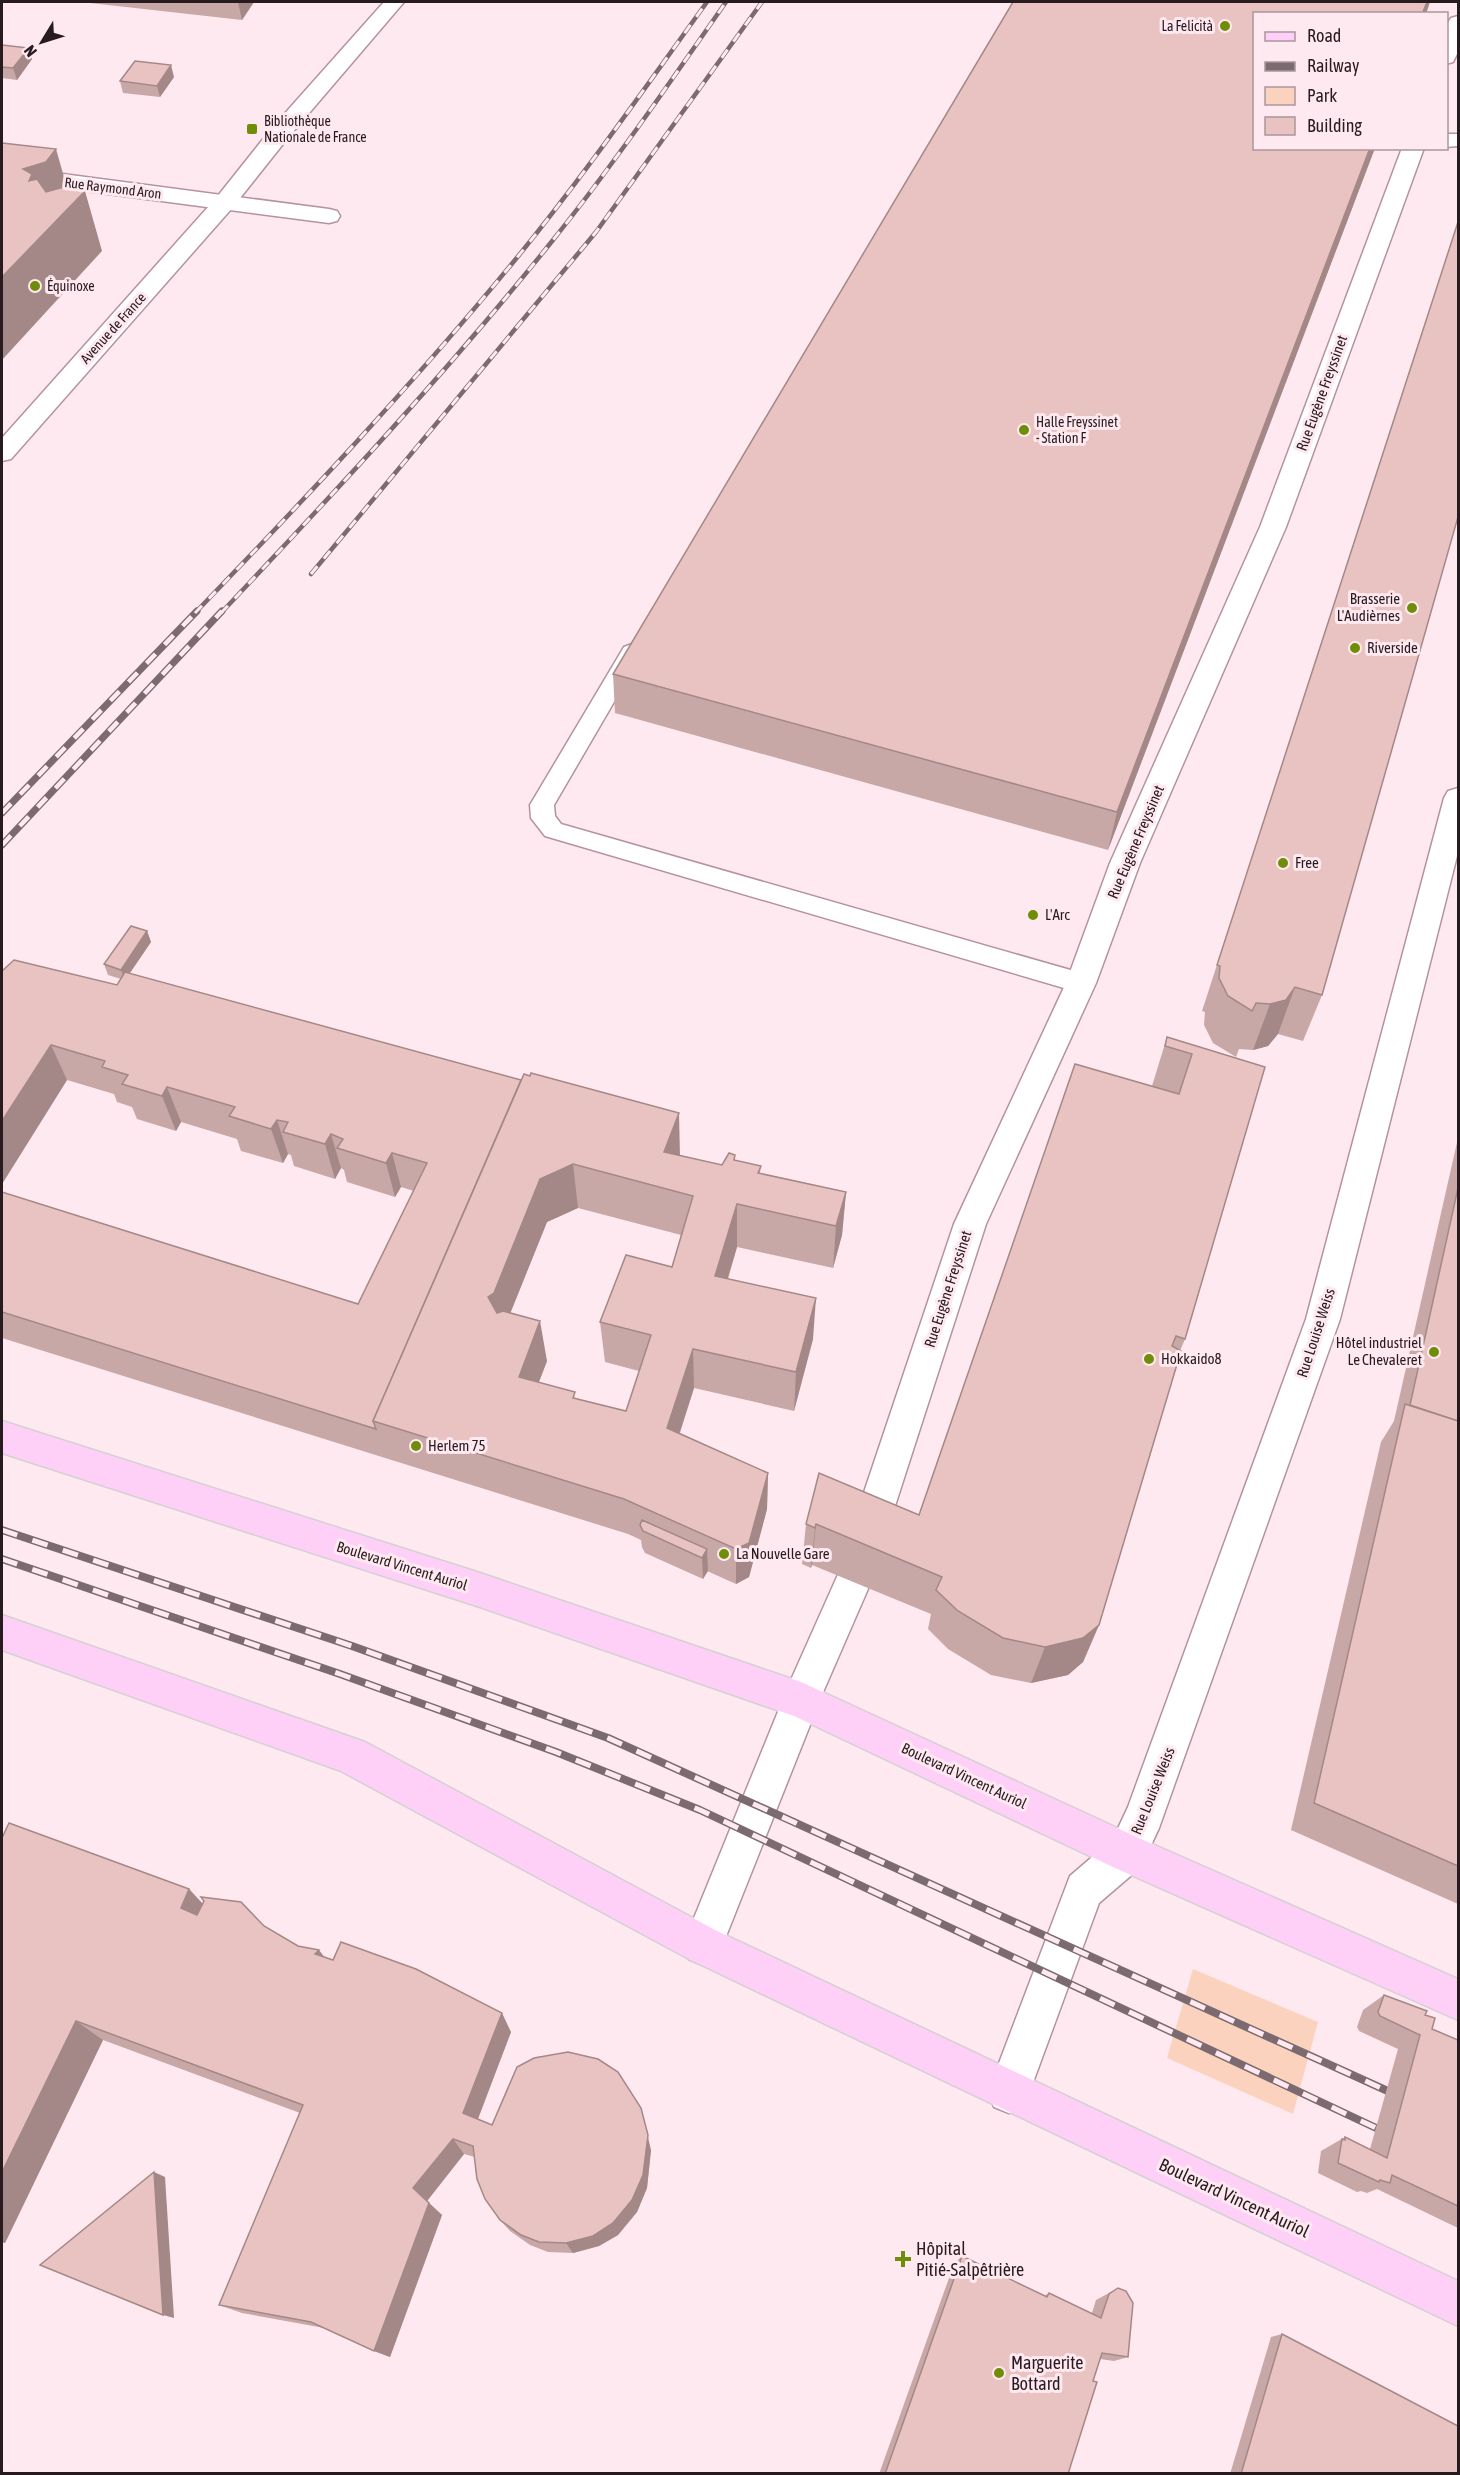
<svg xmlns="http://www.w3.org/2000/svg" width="1460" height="2475" viewBox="0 0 1460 2475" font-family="'Asap Condensed',sans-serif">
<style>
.green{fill:#fbd2be}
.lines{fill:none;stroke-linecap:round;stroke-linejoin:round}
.service-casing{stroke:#b5939e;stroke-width:3}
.pedestrian-casing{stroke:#b5939e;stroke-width:3}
.minor-casing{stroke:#b5939e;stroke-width:3}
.tertiary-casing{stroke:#b5939e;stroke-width:3}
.primary-casing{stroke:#d4d1d2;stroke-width:3}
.service{fill:#fff;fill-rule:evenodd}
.pedestrian{fill:#fff;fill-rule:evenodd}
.minor{fill:#fff;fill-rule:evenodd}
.tertiary{fill:#fff;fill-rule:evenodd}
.primary{fill:#fed0f8;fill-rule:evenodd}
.rail-far2-casing{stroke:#7b6b70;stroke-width:4.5}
.rail-far1-casing{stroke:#7b6b70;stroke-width:7}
.rail-casing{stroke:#7b6b70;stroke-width:8}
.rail-far2{stroke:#ffe9f0;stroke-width:3;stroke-dasharray:10;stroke-linecap:butt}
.rail-far1{stroke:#ffe9f0;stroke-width:4.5;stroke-dasharray:13;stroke-linecap:butt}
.rail{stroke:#ffe9f0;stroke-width:5;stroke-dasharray:16;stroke-linecap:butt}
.wall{fill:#c8a8a6;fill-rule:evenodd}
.shaded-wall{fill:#a38887}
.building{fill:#e9c3c1;stroke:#a38887;stroke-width:1.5;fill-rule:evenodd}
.poi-dot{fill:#708d09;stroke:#ffe9f0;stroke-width:2}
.labels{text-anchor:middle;stroke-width:6;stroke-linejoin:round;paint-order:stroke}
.far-poi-label{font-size:14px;fill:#281b20;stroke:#ffe9f0;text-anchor:start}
.far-street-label{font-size:14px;fill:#281b20;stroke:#ffe9f0}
.street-label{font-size:15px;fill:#281b20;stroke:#ffe9f0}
.poi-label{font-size:15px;fill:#281b20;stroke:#ffe9f0;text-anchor:start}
.near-street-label{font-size:18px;fill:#281b20;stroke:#ffe9f0}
.near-poi-label{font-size:18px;fill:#281b20;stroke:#ffe9f0;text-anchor:start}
</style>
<rect width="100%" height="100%" fill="#ffe9f0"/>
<path class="green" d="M1193 1969 1318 2022 1293 2114 1167 2058Z"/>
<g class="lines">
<g class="service-casing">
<path id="service" d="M632 644 640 647 643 652 554 805 555 816 561 824 1081 973 1090 976 1093 983 1090 990 1081 993 545 836 531 818 530 805 624 647Z"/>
</g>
<g class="pedestrian-casing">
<g id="pedestrian">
<path d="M1458 16V52L1453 62 1446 64V26L1451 18Z"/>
<path d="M1446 134H1458V146L1446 147Z"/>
<path d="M1402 148H1424L1286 527 1140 863 1096 983 986 1224 885 1537 880 1549 867 1554 854 1549 849 1537 954 1224 1066 983 1110 863 1260 527Z"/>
<path d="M853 1565 866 1570 871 1582 814 1713 801 1718 788 1713 782 1700 840 1570Z"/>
</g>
</g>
<g class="minor-casing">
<g id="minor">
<path d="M2 166 329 209 337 211 340 216 337 221 329 223 2 180Z"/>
<path d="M1458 788V852L1340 1319 1159 1828 1141 1867 1099 1903 1024 2107 1009 2113 994 2107 988 2092 1070 1876 1113 1839 1128 1807 1306 1319 1444 798 1448 791Z"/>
<path d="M801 1682 814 1687 820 1700 717 1959 703 1965 689 1959 683 1945 788 1687Z"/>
</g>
</g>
<g class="tertiary-casing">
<path id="tertiary" d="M384 2H404L287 139 233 207 11 459 2 461V438L217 197 271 129Z"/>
</g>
<g class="primary-casing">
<g id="primary">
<path d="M2 1421 477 1572 801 1682 1141 1839 1458 1979V2020L1113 1867 794 1716 477 1606 2 1453Z"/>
<path d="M2 1615 365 1742 717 1931 1458 2281V2326L689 1959 341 1771 2 1650Z"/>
</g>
</g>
<use href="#service" class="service"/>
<use href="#pedestrian" class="pedestrian"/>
<use href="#minor" class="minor"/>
<use href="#tertiary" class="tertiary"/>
<use href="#primary" class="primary"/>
<g class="rail-far2-casing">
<g id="rail-far2">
<path d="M311 574 596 232 762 2"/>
<path d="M195 613C305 499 414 383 515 260 583 177 644 89 707 2"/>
<path d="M221 613C335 492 449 370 553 240 614 164 670 82 726 2"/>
</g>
</g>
<g class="rail-far1-casing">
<g id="rail-far1">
<path d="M2 813 197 611"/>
<path d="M2 845 222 611"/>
</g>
</g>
<g class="rail-casing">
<g id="rail">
<path d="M2 1530 352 1646 608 1738 1401 2097"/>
<path d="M2 1559 340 1674 556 1752 700 1810 1391 2135"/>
</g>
</g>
<use href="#rail-far2" class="rail-far2"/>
<use href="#rail-far1" class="rail-far1"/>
<use href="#rail" class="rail"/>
</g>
<g class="wall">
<path d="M81 2H254L242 20Z"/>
<path d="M2 45 29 48 32 59 17 80 2 78Z"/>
<path d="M174 77 160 97 123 93 120 81Z"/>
<path d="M1375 148 1108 850 615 713 613 674Z"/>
<path d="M1458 222 1322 995 1303 1041 1278 1034 1268 1046 1253 1050 1239 1049 1236 1057 1213 1043 1204 1025 1205 1012 1202 1011Z"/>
<path d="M147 931 151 942 130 973 680 1155 722 1165 735 1155V1160L761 1166 760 1173 846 1192 842 1235 833 1268 737 1247 728 1279 813 1339 794 1411 694 1388 680 1433 768 1473 767 1509 749 1577 736 1584 707 1571 703 1579 645 1553 642 1547 641 1540 628 1534 2 1338V1192L358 1304 414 1191 401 1187 395 1197 347 1182 344 1170 341 1168 335 1179 294 1166 291 1155 288 1154 283 1163 241 1151 237 1139 181 1122 176 1131 137 1119 132 1107 117 1102 114 1094 67 1080 2 1184V971L117 985 121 979 108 975 104 964ZM578 1208 681 1235 672 1267 600 1322 605 1362 639 1371 626 1411 576 1398 539 1382 547 1361 510 1313 547 1222Z"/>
<path d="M1167 1037 1265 1067 1185 1339 1180 1351 1099 1625 1083 1662 1068 1675 1031 1683 991 1675 948 1649 928 1629 931 1614 812 1565 811 1568 802 1564 806 1524 919 1515 1152 1086Z"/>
<path d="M1458 1138V1904L1291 1830 1381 1442 1394 1421Z"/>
<path d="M2 1838 189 1889 203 1904 264 1926 298 1946 511 2032 478 2119 492 2125 651 2150 647 2188 637 2212 618 2235 599 2246 573 2253 548 2252 530 2245 510 2231 500 2220 475 2157 464 2154 427 2201 442 2215 390 2357 374 2351 324 2328 242 2313 219 2305 300 2113 103 2040 5 2243 2 2242Z"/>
<path d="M1384 1995 1425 2015 1432 2029 1458 2040V2228L1377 2189 1367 2193 1361 2191 1357 2192 1318 2173 1321 2151 1345 2137 1370 2149 1398 2049 1359 2031 1357 2027 1363 2010Z"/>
<path d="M962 2256 1044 2296 1049 2293 1092 2313 1096 2300 1118 2288 1128 2357 1114 2361 1100 2359 1093 2381 1068 2474H879L954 2264Z"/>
<path d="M1282 2334 1458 2474H1230L1271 2337Z"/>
</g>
<g class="shaded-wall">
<path d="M238 2H254L242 20Z"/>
<path d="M1427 2H1430L1426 14H1422Z"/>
<path d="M29 48 32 59 17 80 13 68Z"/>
<path d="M171 65 174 77 160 97 157 86Z"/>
<path d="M1370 148H1375L1108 850 1117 812Z"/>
<path d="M56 149 72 205 85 191 102 251 2 360V277L23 169Z"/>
<path d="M147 931 151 942 125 980 121 970Z"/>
<path d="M1295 987 1278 1034 1268 1046 1253 1050 1270 1004Z"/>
<path d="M51 1045 67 1080 2 1184V1121Z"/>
<path d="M167 1087 181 1122 176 1131 162 1096Z"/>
<path d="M679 1113 680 1157 664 1152Z"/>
<path d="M277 1120 288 1154 283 1163 271 1129Z"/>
<path d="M331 1134 341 1168 335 1179 325 1144Z"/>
<path d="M392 1153 401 1187 395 1197 386 1163Z"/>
<path d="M573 1164 578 1208 547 1222 502 1334 488 1297 540 1179Z"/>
<path d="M846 1192 842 1235 833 1268 836 1226Z"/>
<path d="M737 1204V1247L716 1317 715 1276Z"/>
<path d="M816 1298 813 1339 794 1411 796 1372Z"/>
<path d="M540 1321 547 1361 526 1415 519 1377Z"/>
<path d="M693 1349 694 1388 669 1465 667 1428Z"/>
<path d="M768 1473 767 1509 749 1577 736 1584V1549Z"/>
<path d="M816 1524 812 1565 811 1568 815 1528Z"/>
<path d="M707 1549 708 1571 703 1579 702 1558Z"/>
<path d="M1099 1625 1083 1662 1068 1675 1031 1683 1045 1647Z"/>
<path d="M189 1889 211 1913 203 1931 181 1908Z"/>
<path d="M319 1950 336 1972 315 1954Z"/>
<path d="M502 2013 511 2032 474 2129 463 2113Z"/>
<path d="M76 2021 103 2040 5 2243 2 2242V2172Z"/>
<path d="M641 2108 651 2150 647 2188 637 2212 618 2235 599 2246 573 2253 566 2243Z"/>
<path d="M453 2139 464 2154 427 2201 413 2188Z"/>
<path d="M154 2172 165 2177 174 2318 163 2315Z"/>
<path d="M429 2203 442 2215 390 2357 374 2351Z"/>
</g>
<g class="building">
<path d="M1013 2H1427L1422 14H1254V148H1370L1117 812 613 674Z"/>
<path d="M2 45 29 48 13 68 2 67Z"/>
<path d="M135 61 171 65 157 86 120 81Z"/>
<path d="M2 143 56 149 46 162 23 169 32 174 29 181 37 179 46 192 64 187 85 191 2 277Z"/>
<path d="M1458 222V517L1322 995 1295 987 1286 1000 1270 1004 1256 1003 1252 1011 1228 996 1219 978 1220 966 1217 965Z"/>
<path d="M131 926 147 931 121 970 104 964Z"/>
<path d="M14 960 117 985 125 972 521 1080 373 1421 376 1429 2 1312V1192L358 1304 427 1163 392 1153 386 1163 337 1148 343 1139 331 1134 325 1144 283 1132 288 1122 277 1120 271 1129 229 1116 235 1107 167 1087 162 1096 122 1084 128 1075 102 1067 105 1061 51 1045 2 1121V971Z"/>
<path d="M1167 1037 1265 1067 1185 1339 1176 1336 1172 1346 1181 1351 1099 1625 1083 1638 1045 1647 1003 1638 958 1611 936 1590 942 1577 816 1524 815 1528 806 1524 819 1473 919 1515 1075 1064 1179 1094 1192 1054 1165 1046Z"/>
<path d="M531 1073 679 1113 664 1152 722 1165 729 1153 735 1155 734 1160 761 1166 758 1173 846 1192 836 1226 737 1204 715 1276 816 1298 796 1372 693 1349 667 1428 768 1473 749 1543 736 1549 624 1499 373 1421 524 1074 530 1076ZM573 1164 693 1196 672 1267 626 1255 600 1322 651 1335 626 1411 573 1398 575 1392 519 1377 540 1321 503 1311 497 1313 488 1297 494 1293 540 1179Z"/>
<path d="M1458 1188V1421L1410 1405Z"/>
<path d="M1405 1404 1458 1421V1866L1314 1803Z"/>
<path d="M642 1520 707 1549 702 1558 643 1531 640 1525Z"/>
<path d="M9 1823 189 1889 181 1908 197 1915 204 1901 201 1897 241 1902 264 1926 298 1946 319 1950 315 1954 333 1960 341 1942 416 1969 502 2013 463 2113 492 2125 517 2067 534 2058 568 2052 598 2059 618 2072 641 2108 648 2135 643 2175 632 2200 613 2223 593 2236 566 2243 539 2242 521 2235 500 2220 485 2199 477 2179 473 2146 453 2139 413 2188 429 2203 374 2351 311 2322 219 2305 303 2105 76 2021 2 2172V1838Z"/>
<path d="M1384 1995 1427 2011 1425 2015 1435 2018 1432 2029 1458 2040V2206L1392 2175 1390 2183 1380 2180 1379 2182 1338 2163 1342 2139 1345 2140V2137L1387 2158 1420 2035 1380 2016 1378 2012Z"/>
<path d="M154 2172 163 2315 40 2265Z"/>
<path d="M962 2256 1047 2297 1049 2293 1101 2318 1109 2294 1118 2288 1126 2291 1133 2303 1128 2357 1102 2353 1093 2381 1097 2382 1068 2474H885Z"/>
<path d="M1282 2334 1458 2426V2474H1241Z"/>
</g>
<g class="poi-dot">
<circle cx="1225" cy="26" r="6"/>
<rect x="246" y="123" width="12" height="12" rx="3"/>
<circle cx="35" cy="286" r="6"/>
<circle cx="1024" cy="430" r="6"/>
<circle cx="1412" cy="608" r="6"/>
<circle cx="1355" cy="648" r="6"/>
<circle cx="1283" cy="863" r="6"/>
<circle cx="1033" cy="915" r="6"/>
<circle cx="1434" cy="1352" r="6"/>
<circle cx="1149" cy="1359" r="6"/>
<circle cx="416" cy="1446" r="6"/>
<circle cx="724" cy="1554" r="6"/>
<path d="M900 2250h6v6h6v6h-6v6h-6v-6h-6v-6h6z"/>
<circle cx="999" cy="2373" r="6"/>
</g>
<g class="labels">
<g class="far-poi-label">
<text x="1213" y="31" text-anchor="end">La Felicità</text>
<text x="264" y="126">Bibliothèque<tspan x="264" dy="16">Nationale de France</tspan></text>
<text x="47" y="291">Équinoxe</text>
<text x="1036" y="427">Halle Freyssinet<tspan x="1036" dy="16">- Station F</tspan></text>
</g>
<g class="far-street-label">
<text transform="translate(113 188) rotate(7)" y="5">Rue Raymond Aron</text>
<text transform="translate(113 328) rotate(-48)" y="5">Avenue de France</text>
</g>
<g class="street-label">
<text transform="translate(1322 393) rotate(-70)" y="5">Rue Eugène Freyssinet</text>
<text transform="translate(1136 842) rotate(-67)" y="5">Rue Eugène Freyssinet</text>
<text transform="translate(948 1289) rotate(-72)" y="5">Rue Eugène Freyssinet</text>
<text transform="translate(1316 1333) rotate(-72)" y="5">Rue Louise Weiss</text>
<text transform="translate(402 1566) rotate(17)" y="5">Boulevard Vincent Auriol</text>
<text transform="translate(964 1776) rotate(25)" y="5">Boulevard Vincent Auriol</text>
<text transform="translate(1153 1791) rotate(-68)" y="5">Rue Louise Weiss</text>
</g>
<g class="poi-label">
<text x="1400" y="604" text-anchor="end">Brasserie<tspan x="1400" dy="17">L'Audièrnes</tspan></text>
<text x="1367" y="653">Riverside</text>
<text x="1295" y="868">Free</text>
<text x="1045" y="920">L'Arc</text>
<text x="1422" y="1348" text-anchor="end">Hôtel industriel<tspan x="1422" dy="17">Le Chevaleret</tspan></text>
<text x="1161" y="1364">Hokkaido8</text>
<text x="428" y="1451">Herlem 75</text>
<text x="736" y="1559">La Nouvelle Gare</text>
</g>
<g class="near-street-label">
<text transform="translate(1234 2198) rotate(25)" y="6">Boulevard Vincent Auriol</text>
</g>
<g class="near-poi-label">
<text x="916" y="2255">Hôpital<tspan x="916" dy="21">Pitié-Salpêtrière</tspan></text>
<text x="1011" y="2369">Marguerite<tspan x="1011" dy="21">Bottard</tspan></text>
</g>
</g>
<rect width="1460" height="2475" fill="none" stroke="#281b20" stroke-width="6"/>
<rect x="1253" y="12" width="195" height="138" fill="#ffe9f0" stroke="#a9979d" stroke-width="1.5"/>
<rect x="1265" y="32" width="30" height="9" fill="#fed0f8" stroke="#a9979d" stroke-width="1.5"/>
<text x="1307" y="42" font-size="18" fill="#281b20">Road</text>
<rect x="1265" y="62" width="30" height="9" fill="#7b6b70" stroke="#a9979d" stroke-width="1.5"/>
<text x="1307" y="72" font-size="18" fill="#281b20">Railway</text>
<rect x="1265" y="87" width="30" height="18" fill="#fbd2be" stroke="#a9979d" stroke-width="1.5"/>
<text x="1307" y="102" font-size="18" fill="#281b20">Park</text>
<rect x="1265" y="117" width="30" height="18" fill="#e9c3c1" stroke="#a9979d" stroke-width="1.5"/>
<text x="1307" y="132" font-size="18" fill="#281b20">Building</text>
<g transform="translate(42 42) rotate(232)" stroke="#ffe9f0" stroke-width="4.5" paint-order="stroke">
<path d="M0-4.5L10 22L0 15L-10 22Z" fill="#281b20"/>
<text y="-9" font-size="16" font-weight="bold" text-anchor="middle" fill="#281b20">N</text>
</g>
</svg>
